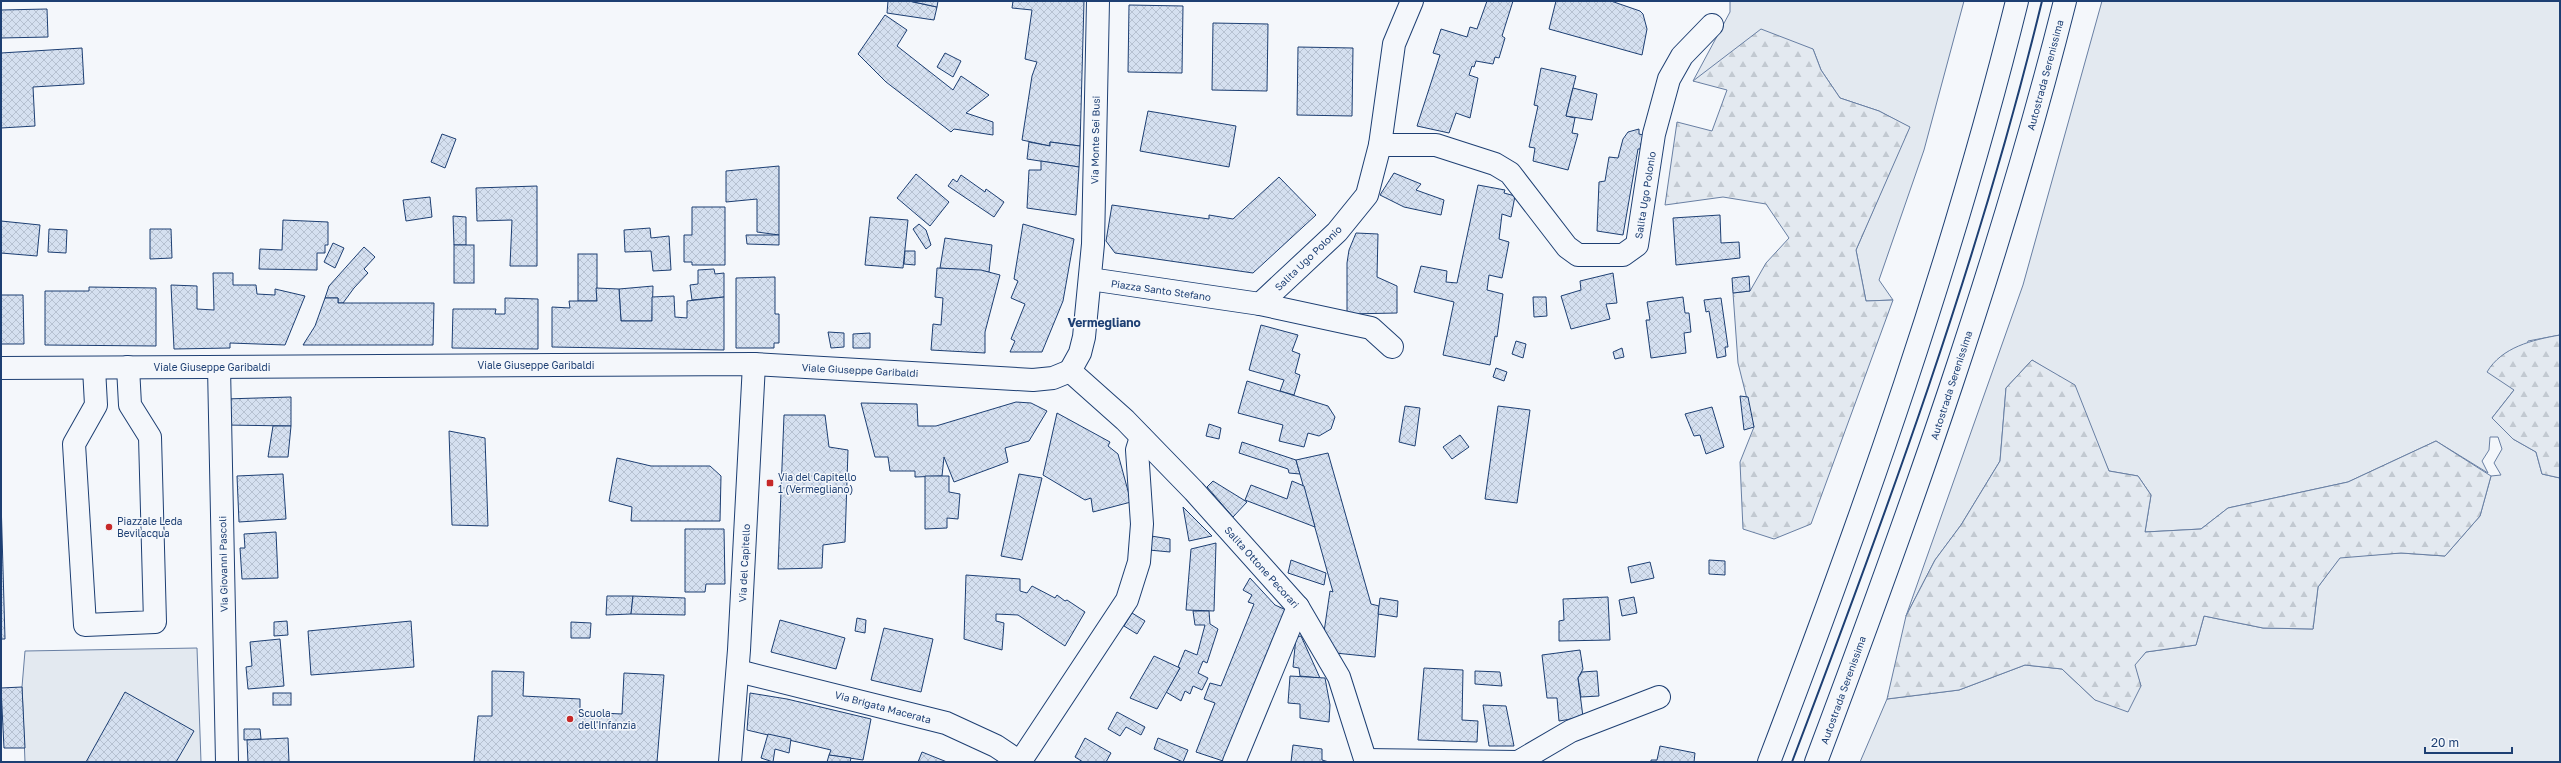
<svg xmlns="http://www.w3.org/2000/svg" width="2561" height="763" viewBox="0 0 2561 763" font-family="'Golos Text',sans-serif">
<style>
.grass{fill:#e3e9f0;stroke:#687fa3}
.forest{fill:url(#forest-firs);stroke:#687fa3}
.building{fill:url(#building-cross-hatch);stroke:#1d3f73}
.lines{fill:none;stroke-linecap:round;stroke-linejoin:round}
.minor-casing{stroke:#1d3f73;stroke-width:24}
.highway-casing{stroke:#1d3f73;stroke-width:24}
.minor{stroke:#f4f7fb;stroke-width:22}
.highway{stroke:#f4f7fb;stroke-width:22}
.wall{stroke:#1d3f73;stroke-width:2}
.poi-dot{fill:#c62828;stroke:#f4f7fb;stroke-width:1.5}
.labels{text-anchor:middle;stroke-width:3;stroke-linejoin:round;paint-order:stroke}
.street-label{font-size:10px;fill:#1d3f73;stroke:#f4f7fb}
.poi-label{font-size:10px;fill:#1d3f73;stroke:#f4f7fb;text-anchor:start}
.quarter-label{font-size:12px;font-weight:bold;fill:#1d3f73;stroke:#f4f7fb}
</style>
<defs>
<pattern id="forest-firs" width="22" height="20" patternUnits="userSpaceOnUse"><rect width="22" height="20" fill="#e3e9f0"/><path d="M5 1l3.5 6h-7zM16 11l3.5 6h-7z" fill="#c2c9d1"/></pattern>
<pattern id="building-cross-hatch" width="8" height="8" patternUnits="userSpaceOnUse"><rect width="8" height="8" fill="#d5e0f0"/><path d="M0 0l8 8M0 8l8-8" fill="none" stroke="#b6c1d1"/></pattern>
</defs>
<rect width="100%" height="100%" fill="#f4f7fb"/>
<g class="grass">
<path d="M1730 1H1964L1924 150 1879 280 1893 300 1866 301 1856 250 1909 127 1879 111 1840 98 1821 70 1813 49 1693 81 1730 12Z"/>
<path d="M2102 1H2560V335L2528 341 2514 390 2492 418 2513 439 2536 452 2542 474 2560 478V762H1860L1887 699 1959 690 2025 665 2062 669 2095 700 2141 686 2134 665 2146 652 2196 645 2204 616 2263 628 2313 629 2318 587 2340 557 2401 553 2445 556 2480 516 2491 476 2501 475 2494 463 2502 449 2498 437H2490L2489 450 2482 461 2488 473 2436 441 2348 482 2228 508 2201 529 2145 532 2151 495 2138 476 2109 471 2092 433 2053 373 2032 360 2006 388 2000 461 1961 525 1935 560 1906 616 2023 285Z"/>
<path d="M197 648 201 762H25L22 687 25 651Z"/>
</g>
<g class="forest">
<path d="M1761 29 1813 49 1821 70 1840 98 1879 111 1910 127 1856 250 1866 301 1893 300 1811 524 1774 539 1743 529 1740 462 1754 427 1738 363 1733 293 1750 291 1766 263 1789 238 1766 204 1723 197 1665 205 1677 122 1712 131 1727 90 1693 81Z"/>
<path d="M2560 335V478L2542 474 2536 452 2513 439 2492 418 2514 390 2487 372C2502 347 2532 340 2560 335Z"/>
<path d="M2032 360 2075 385 2109 471 2138 476 2151 495 2145 532 2201 529 2228 508 2348 482 2436 441 2491 476 2480 516 2445 556 2401 553 2340 558 2318 587 2313 629 2263 628 2204 616 2196 645 2146 652 2135 665 2141 686 2128 712 2095 700 2062 669 2025 665 1959 690 1887 699 1906 616 1935 560 1961 525 2000 461 2006 388Z"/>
</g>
<g class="building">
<path d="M888 1H909L937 7 934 20 887 13Z"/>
<path d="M909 1H938L937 7Z"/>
<path d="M1013 1H1084L1080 146 1050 142V146L1022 140 1032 76 1037 62 1025 59 1032 10 1012 8Z"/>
<path d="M1487 1H1513L1502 36 1505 38 1499 58 1495 57 1493 64 1476 61 1474 67 1472 66 1469 75 1478 78 1470 118 1456 113 1449 133 1417 126 1440 55 1433 53 1441 29 1467 37 1470 27 1477 29Z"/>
<path d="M1556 1H1611L1640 11 1643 14 1647 29 1642 55 1549 29Z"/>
<path d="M1129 5 1183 6 1182 73 1128 72Z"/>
<path d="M47 9 48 37 1 38V10Z"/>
<path d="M885 15 907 30 897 46 953 90 961 76 989 95 966 113 993 122V135L954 129 951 132 886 82 858 54Z"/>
<path d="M1213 23 1268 24 1267 91 1212 90Z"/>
<path d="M1298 47 1353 48 1352 116 1297 115Z"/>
<path d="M82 48 84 84 33 87 35 126 1 128V53Z"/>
<path d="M945 53 961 61 953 77 937 67Z"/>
<path d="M1541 68 1576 76 1566 116 1575 118 1572 133 1578 134 1568 170 1533 161 1535 148 1529 147 1538 106 1534 105Z"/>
<path d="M1573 88 1597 94 1592 120 1566 116Z"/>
<path d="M1148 111 1236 126 1229 167 1140 151Z"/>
<path d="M1639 129V134L1643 135 1640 149H1638L1623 235 1597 231 1599 182 1605 181 1609 157 1618 158 1623 139 1628 132Z"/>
<path d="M442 134 456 139 445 168 431 162Z"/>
<path d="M1029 142 1050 146V142L1080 146 1079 167 1027 159Z"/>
<path d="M1041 161 1079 167 1076 215 1027 208 1029 170H1041Z"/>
<path d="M779 166V235L757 232V199L726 202V171Z"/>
<path d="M1394 173 1421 184 1416 190 1444 200 1441 215 1404 207 1380 195Z"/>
<path d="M916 174 949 202 930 226 897 198Z"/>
<path d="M961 175 985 192 986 189 1004 202 994 217 948 186 953 179 957 182Z"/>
<path d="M1279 177 1316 215 1253 273 1115 253 1106 241 1112 205 1209 219V215L1233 219Z"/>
<path d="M1478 185 1505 190 1504 193 1515 196 1511 217 1502 214 1499 239 1509 242 1502 278 1489 275 1487 290 1503 294 1497 337 1495 336 1490 365 1443 355 1454 302 1414 292 1421 266 1447 271 1446 282 1457 283Z"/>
<path d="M537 186V266H510L512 220 477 221 476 188Z"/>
<path d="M430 197 432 217 406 221 403 200Z"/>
<path d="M692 207H725V265H692V262H684V235H692Z"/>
<path d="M1720 215 1721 243 1739 242 1740 258 1676 265 1673 218Z"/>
<path d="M453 216 466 217V245H454Z"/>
<path d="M870 217 908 220 903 268 865 265Z"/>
<path d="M283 220 328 222V245H325V253H317V270L259 269 260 249 282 250Z"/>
<path d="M1 221 40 225 37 256 1 253Z"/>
<path d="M919 224 926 230 931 245 926 249 913 229Z"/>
<path d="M1023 224 1074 239 1063 301 1042 352H1010L1015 341 1011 339 1025 304 1011 298 1018 281 1014 279Z"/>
<path d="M650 228 651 238 669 236 671 270 653 271 651 251 625 252 624 230Z"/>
<path d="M49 229 67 230 66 253 48 252Z"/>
<path d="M150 229H171L172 258 150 259Z"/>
<path d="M1356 233 1378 234 1377 277 1397 286V313L1347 314V263L1349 250Z"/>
<path d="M746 235H779V245L747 244Z"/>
<path d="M945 238 992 245 989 272 940 268Z"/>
<path d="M333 243 344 248 335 268 324 262Z"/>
<rect x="454" y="245" width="20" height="38"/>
<path d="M364 247 375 257 364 269 368 273 354 288 343 303H338V298H325L329 286Z"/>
<path d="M905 251H915V265L904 264Z"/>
<rect x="578" y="254" width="19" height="47"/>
<path d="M937 268 981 270 1000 275 985 332V353L931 350 933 324 941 325 943 298 935 297Z"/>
<path d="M714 269 715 274 724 273V297L692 300 690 285 698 284V270Z"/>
<path d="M213 273H233V285H256L257 294 275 295V289L305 296 285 345 230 343V348L174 349 171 285 197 286V309L214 310Z"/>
<path d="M1613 273 1617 303 1606 304 1610 319 1571 329 1561 296 1581 290 1580 281Z"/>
<path d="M1749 276 1750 291 1733 293 1732 278Z"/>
<path d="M775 277V314H779V343H774V348H736V278Z"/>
<path d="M653 286 652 321H621L619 289Z"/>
<path d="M89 287 156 288V346L45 345V291H89Z"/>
<path d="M596 288 619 289 621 321H652V297L674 296 675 317 687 318V301L724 297V350L552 347V307L570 308 569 301H597Z"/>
<path d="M1 295H23L24 344H1Z"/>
<path d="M1533 297H1546L1547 316 1534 317Z"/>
<path d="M1683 297 1685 313H1689L1691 332 1684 333 1686 353 1651 358 1646 320H1650L1647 302Z"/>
<path d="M325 298H338V303H434L433 345H303L315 326Z"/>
<path d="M505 298 538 299V349L452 348 453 309H496L495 314H505Z"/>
<path d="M1721 298 1728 347H1725L1726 356 1717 358 1709 311 1706 312 1704 300Z"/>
<path d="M1261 325 1298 335 1292 351 1300 354 1295 373 1300 375 1294 395 1280 391 1284 380 1249 370Z"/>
<path d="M828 332 844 333V347L831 348Z"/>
<path d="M870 333V348H853V334Z"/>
<path d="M1516 341 1526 344 1523 358 1512 354Z"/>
<path d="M1622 348 1624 357 1615 359 1613 352Z"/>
<path d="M1496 368 1507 372 1504 381 1493 377Z"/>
<path d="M1247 381 1328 406 1335 417 1331 429 1319 436 1308 433 1304 447 1279 441 1283 425 1238 413Z"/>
<path d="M1740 396 1748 397 1754 427 1744 430Z"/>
<path d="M291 397V426L225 425V399Z"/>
<path d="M1016 402 1031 403 1047 411 1029 441 1005 448 1008 462 954 482 944 457 942 476 915 477V471H890L888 457H875L861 403 917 404 918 426H936Z"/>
<path d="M1405 406 1420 408 1415 446 1399 442Z"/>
<path d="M1498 406 1530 410 1517 503 1485 499Z"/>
<path d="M1712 407 1724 447 1706 454 1700 435 1694 436 1685 414Z"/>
<path d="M1057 413 1110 442 1108 446 1118 454 1131 502 1093 512 1091 498 1085 500 1043 475Z"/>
<path d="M784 415H825L829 447 848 450 845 542 823 545 822 568 778 569Z"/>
<path d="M1209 424 1221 428 1219 439 1206 436Z"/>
<path d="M273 426H291L288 457H268Z"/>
<path d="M449 431 485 438 488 526 452 525Z"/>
<path d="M1460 435 1469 447 1452 459 1443 447Z"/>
<path d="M1242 442 1296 460 1300 474 1289 473 1288 469 1239 453Z"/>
<path d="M1328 453 1371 604 1379 606 1375 657 1335 653 1324 632 1330 591 1333 592 1296 460Z"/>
<path d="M617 458 651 466H710L721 476 720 521H631L632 507 609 501Z"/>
<path d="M283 474 286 519 239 522 237 476Z"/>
<path d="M1019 474 1042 478 1022 560 1001 556Z"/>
<path d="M925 476H949V492L960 494 958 519 947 518V528L925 529Z"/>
<path d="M1213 481 1247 502 1233 517 1207 487Z"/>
<path d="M1292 481 1304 486 1315 527 1245 500 1251 485 1287 499Z"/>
<path d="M1 499 5 639H1Z"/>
<path d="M1183 507 1212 536 1189 541Z"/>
<path d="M685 529H724L725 584H706L705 592H685Z"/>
<path d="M276 532 278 578 242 579 240 548H245L244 534Z"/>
<path d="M1151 536 1170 539V552L1149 550Z"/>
<path d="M1216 543 1214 611 1186 610 1191 549Z"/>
<path d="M1291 560 1326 573 1324 585 1288 573Z"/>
<path d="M1709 560 1725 561V575L1709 574Z"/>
<path d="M1650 562 1654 578 1631 583 1628 567Z"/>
<path d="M966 575 1020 579V591L1027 593 1032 586 1055 598 1057 595 1065 601 1067 600 1085 612 1065 646 1018 615 996 614V621L1004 623 1002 650 964 639Z"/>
<path d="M1250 578 1275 605 1286 610 1226 762 1196 752 1215 703 1204 699 1210 683 1221 686 1254 604 1248 602 1252 595 1243 590Z"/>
<path d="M607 596H633L631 614 606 615Z"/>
<path d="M633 596 685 598V615L631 614Z"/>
<path d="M1608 597 1610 640 1559 641V621L1564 620 1563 599Z"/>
<path d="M1634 597 1637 613 1622 616 1619 600Z"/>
<path d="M1380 598 1398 601 1397 617 1378 614Z"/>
<path d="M1193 611H1209L1210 624 1218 629 1207 663 1203 661 1198 673 1208 678 1202 690 1193 686 1190 694 1185 691 1181 701 1166 692 1180 668 1178 667 1185 650 1197 655 1205 625H1195Z"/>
<path d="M1132 613 1145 621 1137 634 1124 626Z"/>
<path d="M857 618 866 620 865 633 855 631Z"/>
<path d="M780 620 845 638 836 669 771 652Z"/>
<path d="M287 621 288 635 274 636V622Z"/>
<path d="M411 621 414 667 311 675 308 631Z"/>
<path d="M571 622 591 623 590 638H571Z"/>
<path d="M884 628 933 639 921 692 871 680Z"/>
<path d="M1301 636 1320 678 1300 676 1299 668 1293 667 1296 637Z"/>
<path d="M280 639 284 686 248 689 246 667 252 666 250 642Z"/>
<path d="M1580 650 1583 669 1578 678 1583 717 1559 721 1557 698H1547L1542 655Z"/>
<path d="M1154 656 1180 668 1157 709 1130 698Z"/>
<path d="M1424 668 1463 670 1462 720 1478 721 1477 742 1418 740Z"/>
<path d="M492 671 524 672 523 696 580 699V712L622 714 624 673 664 675 657 762H474L478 716H492Z"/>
<path d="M1475 671 1500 672 1502 686 1475 684Z"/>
<path d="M1597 671 1599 696 1581 697 1578 678 1582 672Z"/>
<path d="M1290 676 1325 678 1330 705 1329 722 1300 718V704L1288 703Z"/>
<path d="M22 687 25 748H4L1 688Z"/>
<path d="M125 692 194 731 176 762H86Z"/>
<rect x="273" y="693" width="18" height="12"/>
<path d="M750 693 787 699 871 719 863 760 829 755 831 750 747 730Z"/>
<path d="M1483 705 1506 706 1514 746H1489Z"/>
<path d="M1117 712 1145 727 1141 735 1126 727 1120 736 1108 729Z"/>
<path d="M244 729H260L261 739 244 740Z"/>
<path d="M768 734 791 739 789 753 775 749 773 762 761 758Z"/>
<path d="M288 738 289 762H248L247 740Z"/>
<path d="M1085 738 1111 753 1106 762H1083L1075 757Z"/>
<path d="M1158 738 1188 750 1183 762 1154 749Z"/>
<path d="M1293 745 1322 749V760L1329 762H1291Z"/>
<path d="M1660 746 1695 753 1694 762H1651V760H1657Z"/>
<path d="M922 752 947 762H918Z"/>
<path d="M829 755 851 758 850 762H827Z"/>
</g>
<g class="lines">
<g class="minor-casing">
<g id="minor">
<path d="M1380 145H1436L1495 164 1510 173 1567 247 1578 255H1623L1637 245 1654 134 1669 79 1682 56 1712 25"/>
<path d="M1090 279 1260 304 1371 328 1392 347"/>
<path d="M1260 304 1337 232 1367 195 1380 145 1394 44 1412 1"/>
<path d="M219 367 227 762"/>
<path d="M1 368 754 364 1033 380 1053 378 1070 371"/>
<path d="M94 368 96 405 74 444 85 625 155 622 150 437 130 405 128 367"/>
<path d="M1070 371 1125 420 1194 491 1298 607 1339 677 1366 762"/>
<path d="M1070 371 1080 353 1084 337 1093 244 1098 1"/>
<path d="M738 671 946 723 996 746 1020 762"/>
<path d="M1366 760 1518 762 1571 731 1659 697"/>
<path d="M730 762 739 650 754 364"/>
<path d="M1020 762 1127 600 1139 562 1142 524 1137 450 1141 437"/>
<path d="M1234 762 1298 607"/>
</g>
</g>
<g class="highway-casing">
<g id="highway">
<path d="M1769 762C1864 513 1953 260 2017 1"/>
<path d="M1816 762C1910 512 2000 260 2065 1"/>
</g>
</g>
<use href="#minor" class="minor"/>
<use href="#highway" class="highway"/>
<path class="wall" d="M1792 762C1887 512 1979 261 2042 1"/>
</g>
<g class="poi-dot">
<rect x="766" y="479" width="8" height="8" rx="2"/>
<circle cx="109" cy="527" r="4"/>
<circle cx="570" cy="719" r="4"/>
</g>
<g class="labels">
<g class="street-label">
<text transform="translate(2045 75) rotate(-75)" y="4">Autostrada Serenissima</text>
<text transform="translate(1095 140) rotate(-89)" y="4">Via Monte Sei Busi</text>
<text transform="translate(1645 195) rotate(-81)" y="4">Salita Ugo Polonio</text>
<text transform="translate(1308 258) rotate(-44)" y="4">Salita Ugo Polonio</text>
<text transform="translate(1161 290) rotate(8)" y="4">Piazza Santo Stefano</text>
<text x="536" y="369">Viale Giuseppe Garibaldi</text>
<text x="212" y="371">Viale Giuseppe Garibaldi</text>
<text transform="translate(860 370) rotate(3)" y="4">Viale Giuseppe Garibaldi</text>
<text transform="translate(1951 385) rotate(-72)" y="4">Autostrada Serenissima</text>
<text transform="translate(744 563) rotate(-87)" y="4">Via del Capitello</text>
<text transform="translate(223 564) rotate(-91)" y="4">Via Giovanni Pascoli</text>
<text transform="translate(1262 567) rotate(48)" y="4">Salita Ottone Pecorari</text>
<text transform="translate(1843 690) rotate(-70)" y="4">Autostrada Serenissima</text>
<text transform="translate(883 707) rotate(15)" y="4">Via Brigata Macerata</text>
</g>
<g class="poi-label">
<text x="778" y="481">Via del Capitello<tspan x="778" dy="12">1 (Vermegliano)</tspan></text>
<text x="117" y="525">Piazzale Leda<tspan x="117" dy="12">Bevilacqua</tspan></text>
<text x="578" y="717">Scuola<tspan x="578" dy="12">dell'Infanzia</tspan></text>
</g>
<g class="quarter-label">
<text x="1104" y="327">Vermegliano</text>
</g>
</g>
<rect width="2561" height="763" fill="none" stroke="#1d3f73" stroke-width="4"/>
<path d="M2425 747v6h87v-6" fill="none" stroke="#1d3f73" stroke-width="2"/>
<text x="2431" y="747" font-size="12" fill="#1d3f73" stroke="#f4f7fb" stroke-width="3" paint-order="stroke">20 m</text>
</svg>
